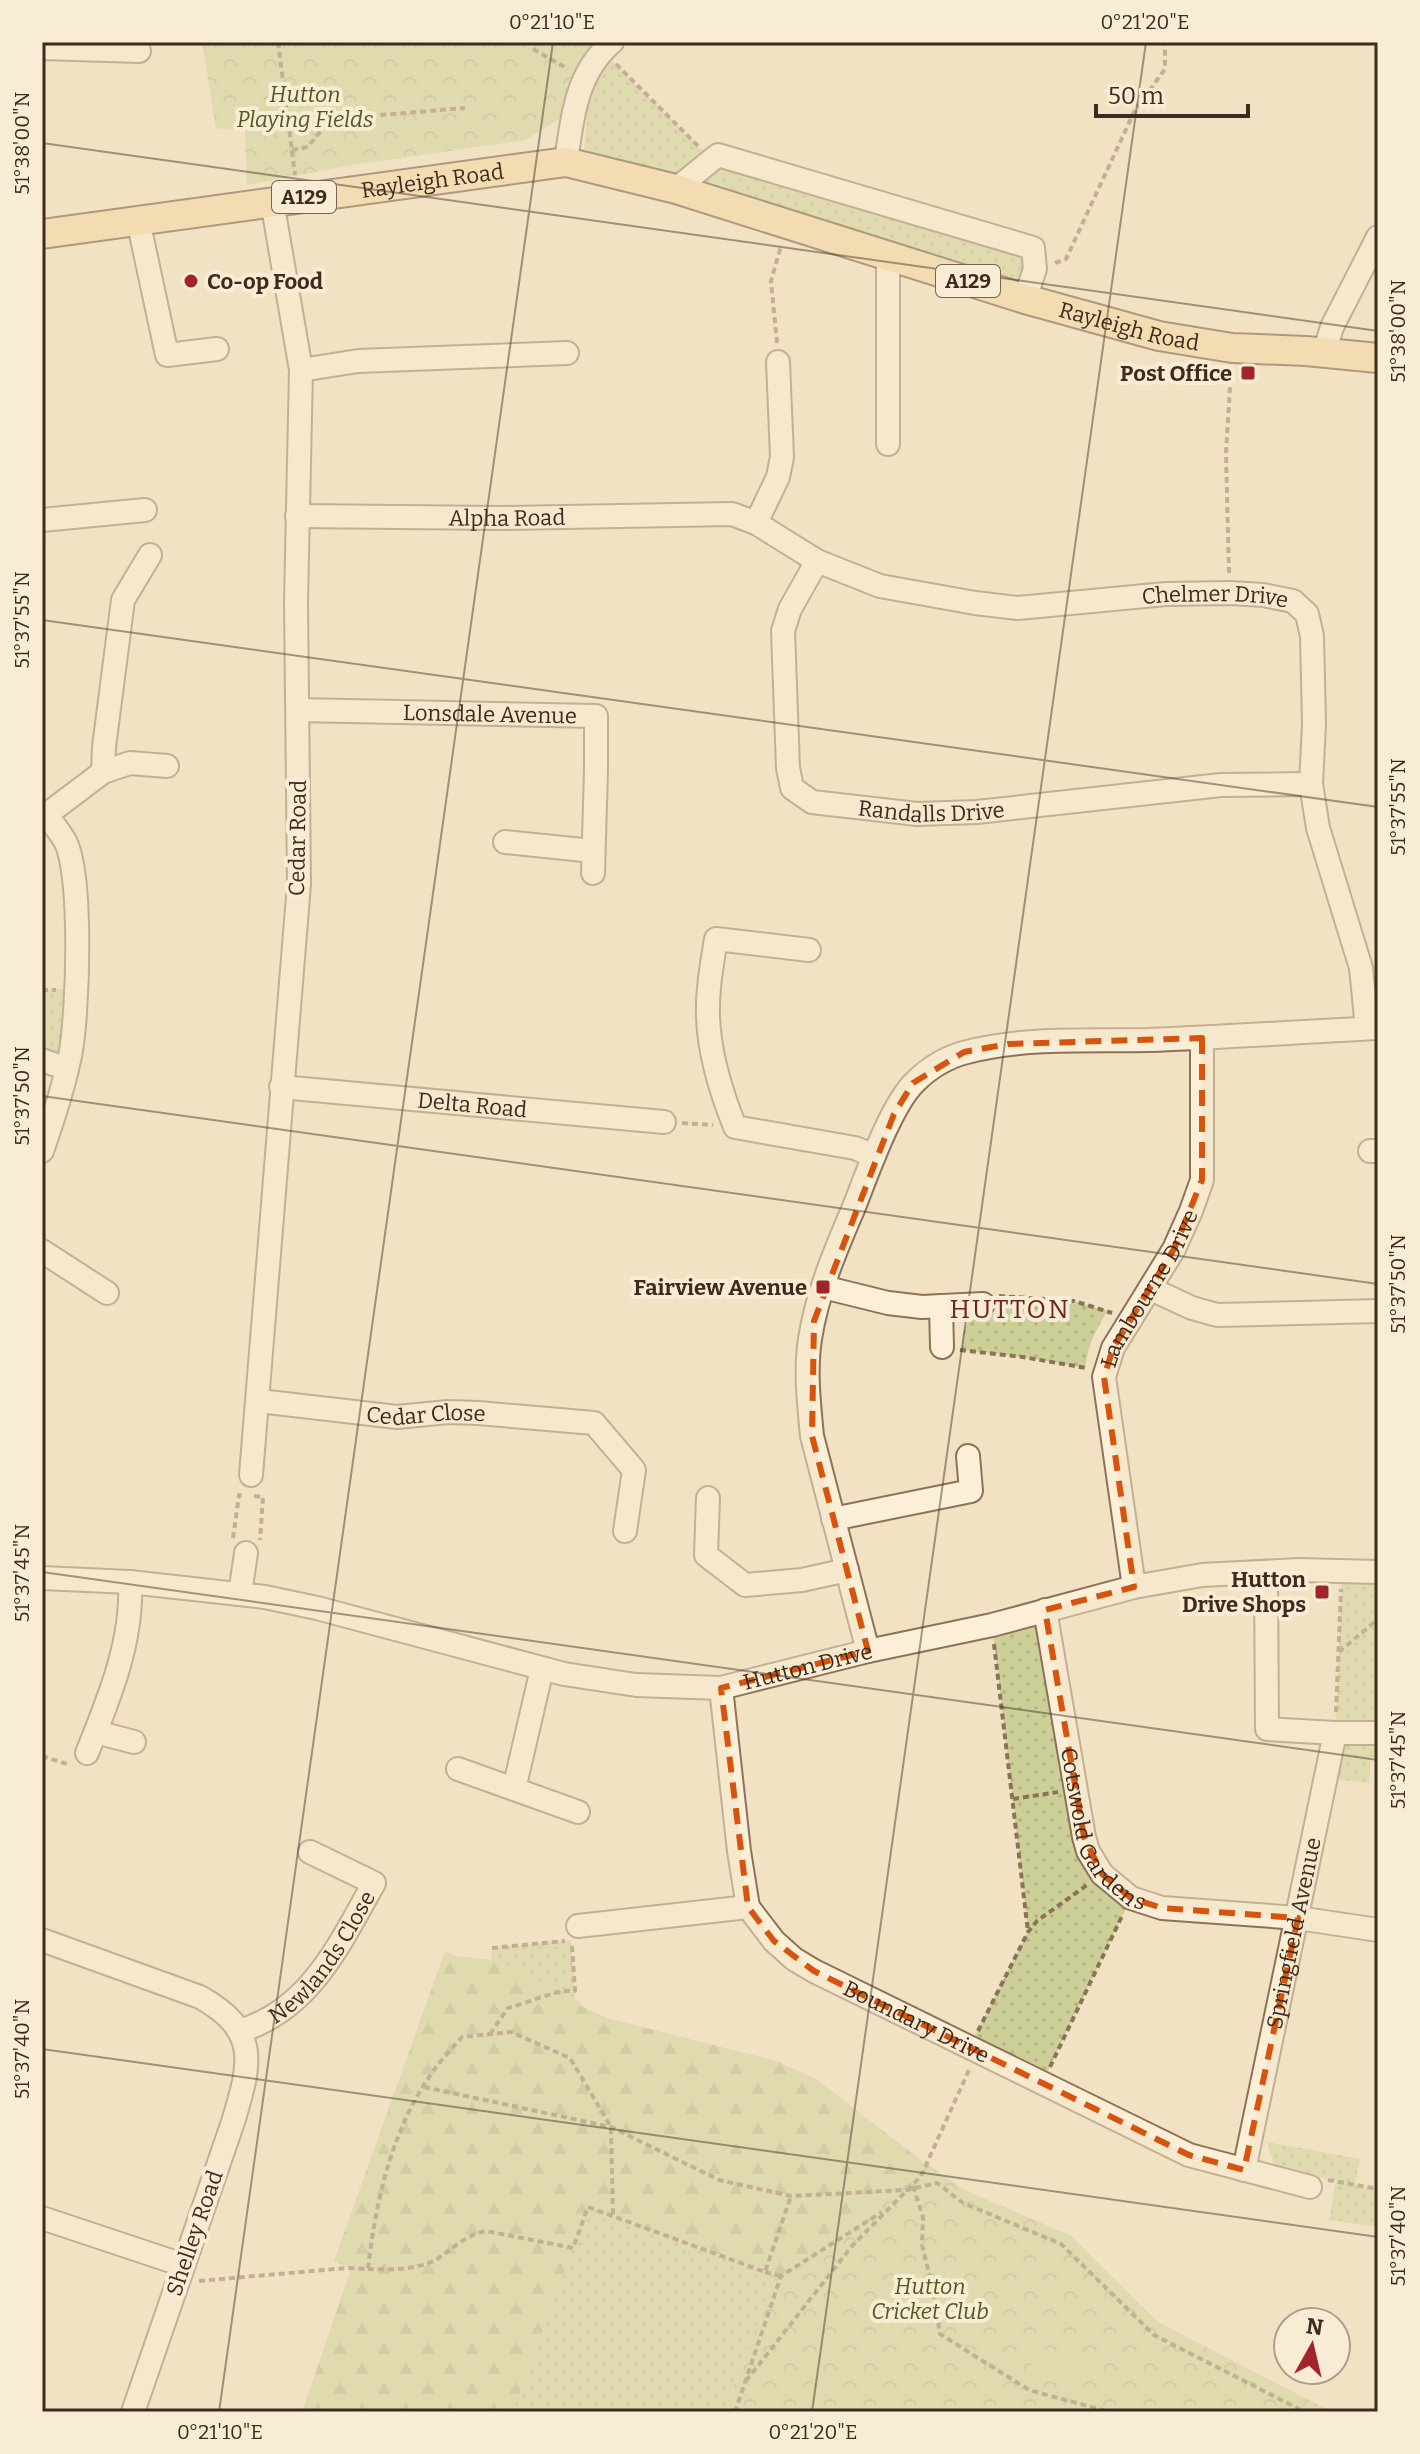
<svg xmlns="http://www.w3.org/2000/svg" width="1420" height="2454" viewBox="0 0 1420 2454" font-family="Bitter,serif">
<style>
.grass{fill:url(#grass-dots)}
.forest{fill:url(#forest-firs)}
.park{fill:url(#park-crowns)}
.pitch{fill:#ccd096}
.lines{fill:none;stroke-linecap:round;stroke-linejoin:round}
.minor-casing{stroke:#8d7259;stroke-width:26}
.major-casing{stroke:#5b402d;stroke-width:32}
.path{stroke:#8d7259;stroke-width:4;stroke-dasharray:6 4;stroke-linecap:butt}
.minor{stroke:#fbefd8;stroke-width:22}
.major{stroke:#f7d599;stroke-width:28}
.marked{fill:none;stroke:#d7540e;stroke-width:6;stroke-dasharray:16 10;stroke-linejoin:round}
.ticks{fill:none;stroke:#3c2b1e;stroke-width:2;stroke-opacity:0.45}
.poi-dot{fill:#a1242a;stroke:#f8ecd4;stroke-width:3}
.labels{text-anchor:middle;stroke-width:8;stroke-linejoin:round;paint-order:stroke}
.shield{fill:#f8ecd4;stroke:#746555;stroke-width:2}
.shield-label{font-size:20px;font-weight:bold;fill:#3c2b1e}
.park-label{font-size:22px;font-style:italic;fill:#4f5a23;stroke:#f8ecd4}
.street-label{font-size:22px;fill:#3c2b1e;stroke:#f8ecd4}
.poi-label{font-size:22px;font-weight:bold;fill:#3c2b1e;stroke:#f8ecd4;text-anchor:end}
.quarter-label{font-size:26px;letter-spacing:2px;fill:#6c271a;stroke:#f8ecd4}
.neatline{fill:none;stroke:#3c2b1e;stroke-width:3}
.ticks-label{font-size:20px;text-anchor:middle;fill:#3c2b1e}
</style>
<defs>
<pattern id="grass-dots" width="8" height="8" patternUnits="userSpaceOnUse" patternTransform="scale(2)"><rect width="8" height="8" fill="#ccd096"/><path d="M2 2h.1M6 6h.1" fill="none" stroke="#b0b381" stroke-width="1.8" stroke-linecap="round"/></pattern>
<pattern id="forest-firs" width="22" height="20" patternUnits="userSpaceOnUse" patternTransform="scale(2)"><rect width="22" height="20" fill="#ccd096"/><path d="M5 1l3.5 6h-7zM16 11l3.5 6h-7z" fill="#b0b381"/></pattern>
<pattern id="park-crowns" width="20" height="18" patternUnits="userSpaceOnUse" patternTransform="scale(2)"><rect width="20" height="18" fill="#ccd096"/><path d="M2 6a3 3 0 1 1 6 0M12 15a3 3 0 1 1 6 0" fill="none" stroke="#b0b381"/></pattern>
</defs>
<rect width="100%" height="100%" fill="#f1e2c4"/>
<g class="grass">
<path d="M602 51 700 148 1033 248 1025 299 583 166 588 102Z"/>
<path d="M76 988 71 1052 42 1060V990Z"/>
<path d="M1000 1295 1074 1301 1108 1311C1095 1330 1088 1346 1085 1368L1023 1357 962 1350C963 1319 969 1314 1000 1313Z"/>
<path d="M1342 1571 1378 1572V1757H1371L1369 1783 1326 1778 1335 1733Z"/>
<path d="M1045 1610 1084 1837 1131 1898 1042 2083 969 2048 1028 1931 992 1625Z"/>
<path d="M571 1940 575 1998 530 1975 491 1960 492 1948Z"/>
<path d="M1267 2142 1360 2159 1355 2185 1378 2189V2227L1329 2220 1336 2181 1276 2170Z"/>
<path d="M588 2207 774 2275 725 2412H513Z"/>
</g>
<path class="forest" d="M445 1951 456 1956 491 1960 530 1975 575 1998 582 2006 607 2018 777 2061 816 2079 921 2160 781 2276 774 2275 588 2207 513 2412H302L351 2269 334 2261Z"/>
<g class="park">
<path d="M202 42H612L573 110 526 140 346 166 247 185 245 131 216 128Z"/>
<path d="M921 2160 967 2191 1070 2235 1158 2322 1332 2412H725L774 2275H782Z"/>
</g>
<path class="pitch" d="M1037 2347 1080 2362 1070 2388 1028 2373Z"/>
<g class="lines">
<g class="minor-casing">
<g id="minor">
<path d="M42 48 139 51"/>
<path d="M566 162C572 118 576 73 612 42"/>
<path d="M676 189 718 155 1033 248 1035 269 1025 299"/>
<path d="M138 220 167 355 217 349"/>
<path d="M888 256V444"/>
<path d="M1324 353 1332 327 1378 237"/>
<path d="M301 370 358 361 567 353"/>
<path id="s1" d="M297 516 501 518 732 514 756 523 817 561 880 586 975 603 1018 608 1166 594 1230 593 1263 595 1293 601 1307 614 1312 636 1314 724 1311 784 1318 828 1361 968 1367 1028"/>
<path d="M42 520 145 510"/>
<path d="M756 523 778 477 782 457 778 362"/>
<path id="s2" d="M817 561 790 609 783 631 788 768 792 788 812 802 917 814 977 812 1221 785 1311 784"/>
<path id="s3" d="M298 710 596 716V770L593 873"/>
<path d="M103 772 130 763 167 766"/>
<path d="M42 813C50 819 60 832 65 841 83 874 78 1017 70 1056 63 1089 53 1120 42 1151"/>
<path d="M46 815 103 772 104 747 123 600 150 555"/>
<path d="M505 842 593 851"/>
<path d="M809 950 716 939C712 964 707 990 708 1016 709 1054 721 1092 735 1127L855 1148 874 1156"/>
<path d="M42 1060 67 1069"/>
<path id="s4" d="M281 1087 664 1122"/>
<path d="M1370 1151H1378"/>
<path d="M42 1251 107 1293"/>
<path d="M823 1287 888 1303 922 1307 983 1304"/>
<path d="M1151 1289 1192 1308 1217 1315 1378 1311"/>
<path d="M941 1306 942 1347"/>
<path id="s5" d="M259 1401 397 1417 448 1412 478 1413 594 1423 634 1470 625 1531"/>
<path d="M251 1475 299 884 296 602 301 370 272 201"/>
<path d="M708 1498 706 1555 745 1585 802 1580 847 1570"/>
<path d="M833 1519 971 1491 968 1456"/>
<path d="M1266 1572 1267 1729 1335 1733"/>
<path id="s6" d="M42 1578 130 1582 265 1597 317 1608 564 1674 636 1685 721 1688 868 1651 992 1625 1134 1587 1202 1575 1299 1570 1378 1572"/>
<path id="s7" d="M1134 1587 1104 1377 1113 1348 1174 1249 1191 1211 1202 1180V1038"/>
<path d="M240 1594 246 1553"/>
<path id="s8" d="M1045 1610 1084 1837 1088 1851 1102 1874 1131 1898 1162 1908 1298 1918 1378 1930"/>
<path d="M868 1651 812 1436C809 1404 805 1371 810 1339 817 1293 836 1249 854 1207 867 1174 891 1105 915 1082 929 1068 947 1057 967 1052 1025 1037 1088 1041 1148 1040 1225 1037 1301 1032 1378 1028"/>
<path id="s9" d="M721 1688 739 1851 748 1907 774 1941 794 1959 814 1971 1189 2155 1310 2187"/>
<path d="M96 1732 134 1742"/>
<path d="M87 1753C109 1699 133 1641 130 1582"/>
<path d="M458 1769 578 1812"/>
<path d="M514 1789 542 1669"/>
<path d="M578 1926 748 1907"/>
<path d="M42 1940 200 1997C261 2031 250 2065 233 2122L133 2412"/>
<path id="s10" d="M240 2031C311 2009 340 1943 374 1883L310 1852"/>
<path id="s11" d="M1244 2170 1335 1733H1373"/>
<path d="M42 2218 183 2265"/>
</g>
</g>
<g class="major-casing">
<g id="major">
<path id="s12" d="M42 234 566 162 676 189 1025 299 1159 336 1232 348 1306 351 1378 358"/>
</g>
</g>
<g class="path">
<path d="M278 42 295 175"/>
<path d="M533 49 568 69"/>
<path d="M616 64 698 146"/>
<path d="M292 150 308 147 323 128 346 118 465 108"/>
<path d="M1055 263 1066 259 1134 112 1165 69V42"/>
<path d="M777 343 771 281 781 246"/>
<path d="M42 553 44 541"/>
<path d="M1229 573 1226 453 1231 370"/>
<path d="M42 990H56"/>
<path d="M682 1123 713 1125"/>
<path d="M999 1296 1074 1301 1112 1313"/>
<path d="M960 1350 1023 1357 1086 1368"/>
<path d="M254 1496 263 1497 260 1540"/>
<path d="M233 1538 239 1495H243"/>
<path d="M994 1644 1028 1932"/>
<path d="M1339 1652 1378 1619"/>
<path d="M1336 1712 1341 1589"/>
<path d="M42 1756 70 1765"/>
<path d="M1013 1799 1058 1792"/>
<path d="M492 1948 565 1941"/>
<path d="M978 2031 1028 1932 1037 1921 1087 1885"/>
<path d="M490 2034 508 2008C528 2003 557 1989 575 1991L572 1946"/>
<path d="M1050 2067 1122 1916"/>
<path d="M424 2087 611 2127 719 2180 791 2196 907 2190 937 2183 963 2203 1061 2244 1154 2335 1305 2412"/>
<path d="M1328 2180 1378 2189"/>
<path d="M913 2186 923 2217 922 2245 933 2289 940 2334 1029 2390 1110 2412"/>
<path d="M368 2269C389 2270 418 2270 437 2259 454 2248 465 2235 486 2231L573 2248 588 2207 765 2272 791 2196"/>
<path d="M765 2272 781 2276"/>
<path d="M199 2281 347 2268 368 2269C376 2199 392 2128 434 2070 442 2059 452 2048 462 2037L511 2032 570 2058 611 2127 613 2216"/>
<path d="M746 2381 852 2246 921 2176 969 2070"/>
<path d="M735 2412 781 2276 882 2212"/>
</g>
<use href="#minor" class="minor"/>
<use href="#major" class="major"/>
</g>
<path d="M0 0H1420V2454H0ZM1202 1038V1180L1174 1249 1113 1348 1104 1377 1134 1587 1045 1610 1084 1837 1102 1874 1131 1898 1162 1908 1298 1918 1244 2170 1189 2155 814 1971 774 1941 748 1907 721 1688 868 1651 812 1436 814 1321 894 1114 913 1083 964 1052 1008 1044Z" fill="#f1e2c4" fill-opacity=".55" fill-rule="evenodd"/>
<path class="marked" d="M1202 1038V1180L1174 1249 1113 1348 1104 1377 1134 1587 1045 1610 1084 1837 1102 1874 1131 1898 1162 1908 1298 1918 1244 2170 1189 2155 814 1971 774 1941 748 1907 721 1688 868 1651 812 1436 814 1321 894 1114 913 1083 964 1052 1008 1044Z"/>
<path class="ticks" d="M42 143 1378 331M42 620 1378 807M42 1096 1378 1284M42 1572 1378 1760M42 2049 1378 2237M219 2412 553 42M812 2412 1146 42"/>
<g class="poi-dot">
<circle cx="191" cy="281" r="8"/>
<rect x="1240" y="365" width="16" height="16" rx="4"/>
<rect x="815" y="1279" width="16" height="16" rx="4"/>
<rect x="1314" y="1584" width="16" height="16" rx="4"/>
</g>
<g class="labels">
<g class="shield">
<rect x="272" y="181" width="64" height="32" rx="6"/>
<rect x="936" y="265" width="64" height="32" rx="6"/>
</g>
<g class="shield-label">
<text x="304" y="204">A129</text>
<text x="968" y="288">A129</text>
</g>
<g class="park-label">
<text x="305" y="102">Hutton<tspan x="305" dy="25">Playing Fields</tspan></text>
<text x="930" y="2294">Hutton<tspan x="930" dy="25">Cricket Club</tspan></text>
</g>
<g class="street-label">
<text dy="8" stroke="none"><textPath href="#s12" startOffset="394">Rayleigh Road</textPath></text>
<text dy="8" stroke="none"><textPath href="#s12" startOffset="1116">Rayleigh Road</textPath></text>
<text dy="8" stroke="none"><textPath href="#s1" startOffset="210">Alpha Road</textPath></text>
<text dy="8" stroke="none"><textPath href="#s1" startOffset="938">Chelmer Drive</textPath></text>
<text dy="8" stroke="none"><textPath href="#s3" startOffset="192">Lonsdale Avenue</textPath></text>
<text dy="8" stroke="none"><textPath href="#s2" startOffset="380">Randalls Drive</textPath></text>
<text transform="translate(297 838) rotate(-89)" y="8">Cedar Road</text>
<text dy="8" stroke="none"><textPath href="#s4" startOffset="192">Delta Road</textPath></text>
<text dy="8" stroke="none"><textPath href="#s7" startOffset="312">Lambourne Drive</textPath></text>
<text dy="8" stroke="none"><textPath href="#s5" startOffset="168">Cedar Close</textPath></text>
<text dy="8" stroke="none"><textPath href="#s6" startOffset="780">Hutton Drive</textPath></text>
<text dy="8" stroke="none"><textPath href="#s8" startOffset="232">Cotswold Gardens</textPath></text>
<text dy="8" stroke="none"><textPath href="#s11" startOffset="242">Springfield Avenue</textPath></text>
<text dy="8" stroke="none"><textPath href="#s10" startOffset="114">Newlands Close</textPath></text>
<text dy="8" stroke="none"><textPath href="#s9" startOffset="428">Boundary Drive</textPath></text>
<text transform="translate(194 2233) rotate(-71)" y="8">Shelley Road</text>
</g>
<g class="poi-label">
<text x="207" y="289" text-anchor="start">Co-op Food</text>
<text x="1232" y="381">Post Office</text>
<text x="807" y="1295">Fairview Avenue</text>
<text x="1306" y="1587">Hutton<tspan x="1306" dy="25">Drive Shops</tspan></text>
</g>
<g class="quarter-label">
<text x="1010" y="1318">HUTTON</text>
</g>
</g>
<rect width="1420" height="2454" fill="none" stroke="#f8ecd4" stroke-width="88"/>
<g transform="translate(1312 2346) rotate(8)"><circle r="38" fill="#f8ecd4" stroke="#ad9f8b" stroke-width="2"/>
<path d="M0-6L14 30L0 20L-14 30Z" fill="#a1242a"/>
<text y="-12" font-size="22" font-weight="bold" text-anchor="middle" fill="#3c2b1e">N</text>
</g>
<path d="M1096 104v12h152v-12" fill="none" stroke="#3c2b1e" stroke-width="4"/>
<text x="1108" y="104" font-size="24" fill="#3c2b1e" stroke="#f8ecd4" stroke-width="6" paint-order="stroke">50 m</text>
<rect x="44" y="44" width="1332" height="2366" class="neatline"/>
<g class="ticks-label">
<text x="552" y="29">0°21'10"E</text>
<text x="1145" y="29">0°21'20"E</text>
<text transform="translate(22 143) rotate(-90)" y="7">51°38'00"N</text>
<text transform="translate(1398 331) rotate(-90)" y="7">51°38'00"N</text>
<text transform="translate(22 620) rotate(-90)" y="7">51°37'55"N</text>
<text transform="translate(1398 807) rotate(-90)" y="7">51°37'55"N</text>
<text transform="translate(22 1096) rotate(-90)" y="7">51°37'50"N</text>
<text transform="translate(1398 1284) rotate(-90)" y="7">51°37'50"N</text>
<text transform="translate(22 1573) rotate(-90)" y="7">51°37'45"N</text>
<text transform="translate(1398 1760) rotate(-90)" y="7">51°37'45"N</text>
<text transform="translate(22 2049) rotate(-90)" y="7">51°37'40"N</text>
<text transform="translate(1398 2236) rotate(-90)" y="7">51°37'40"N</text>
<text x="220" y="2439">0°21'10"E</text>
<text x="813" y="2439">0°21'20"E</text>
</g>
</svg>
